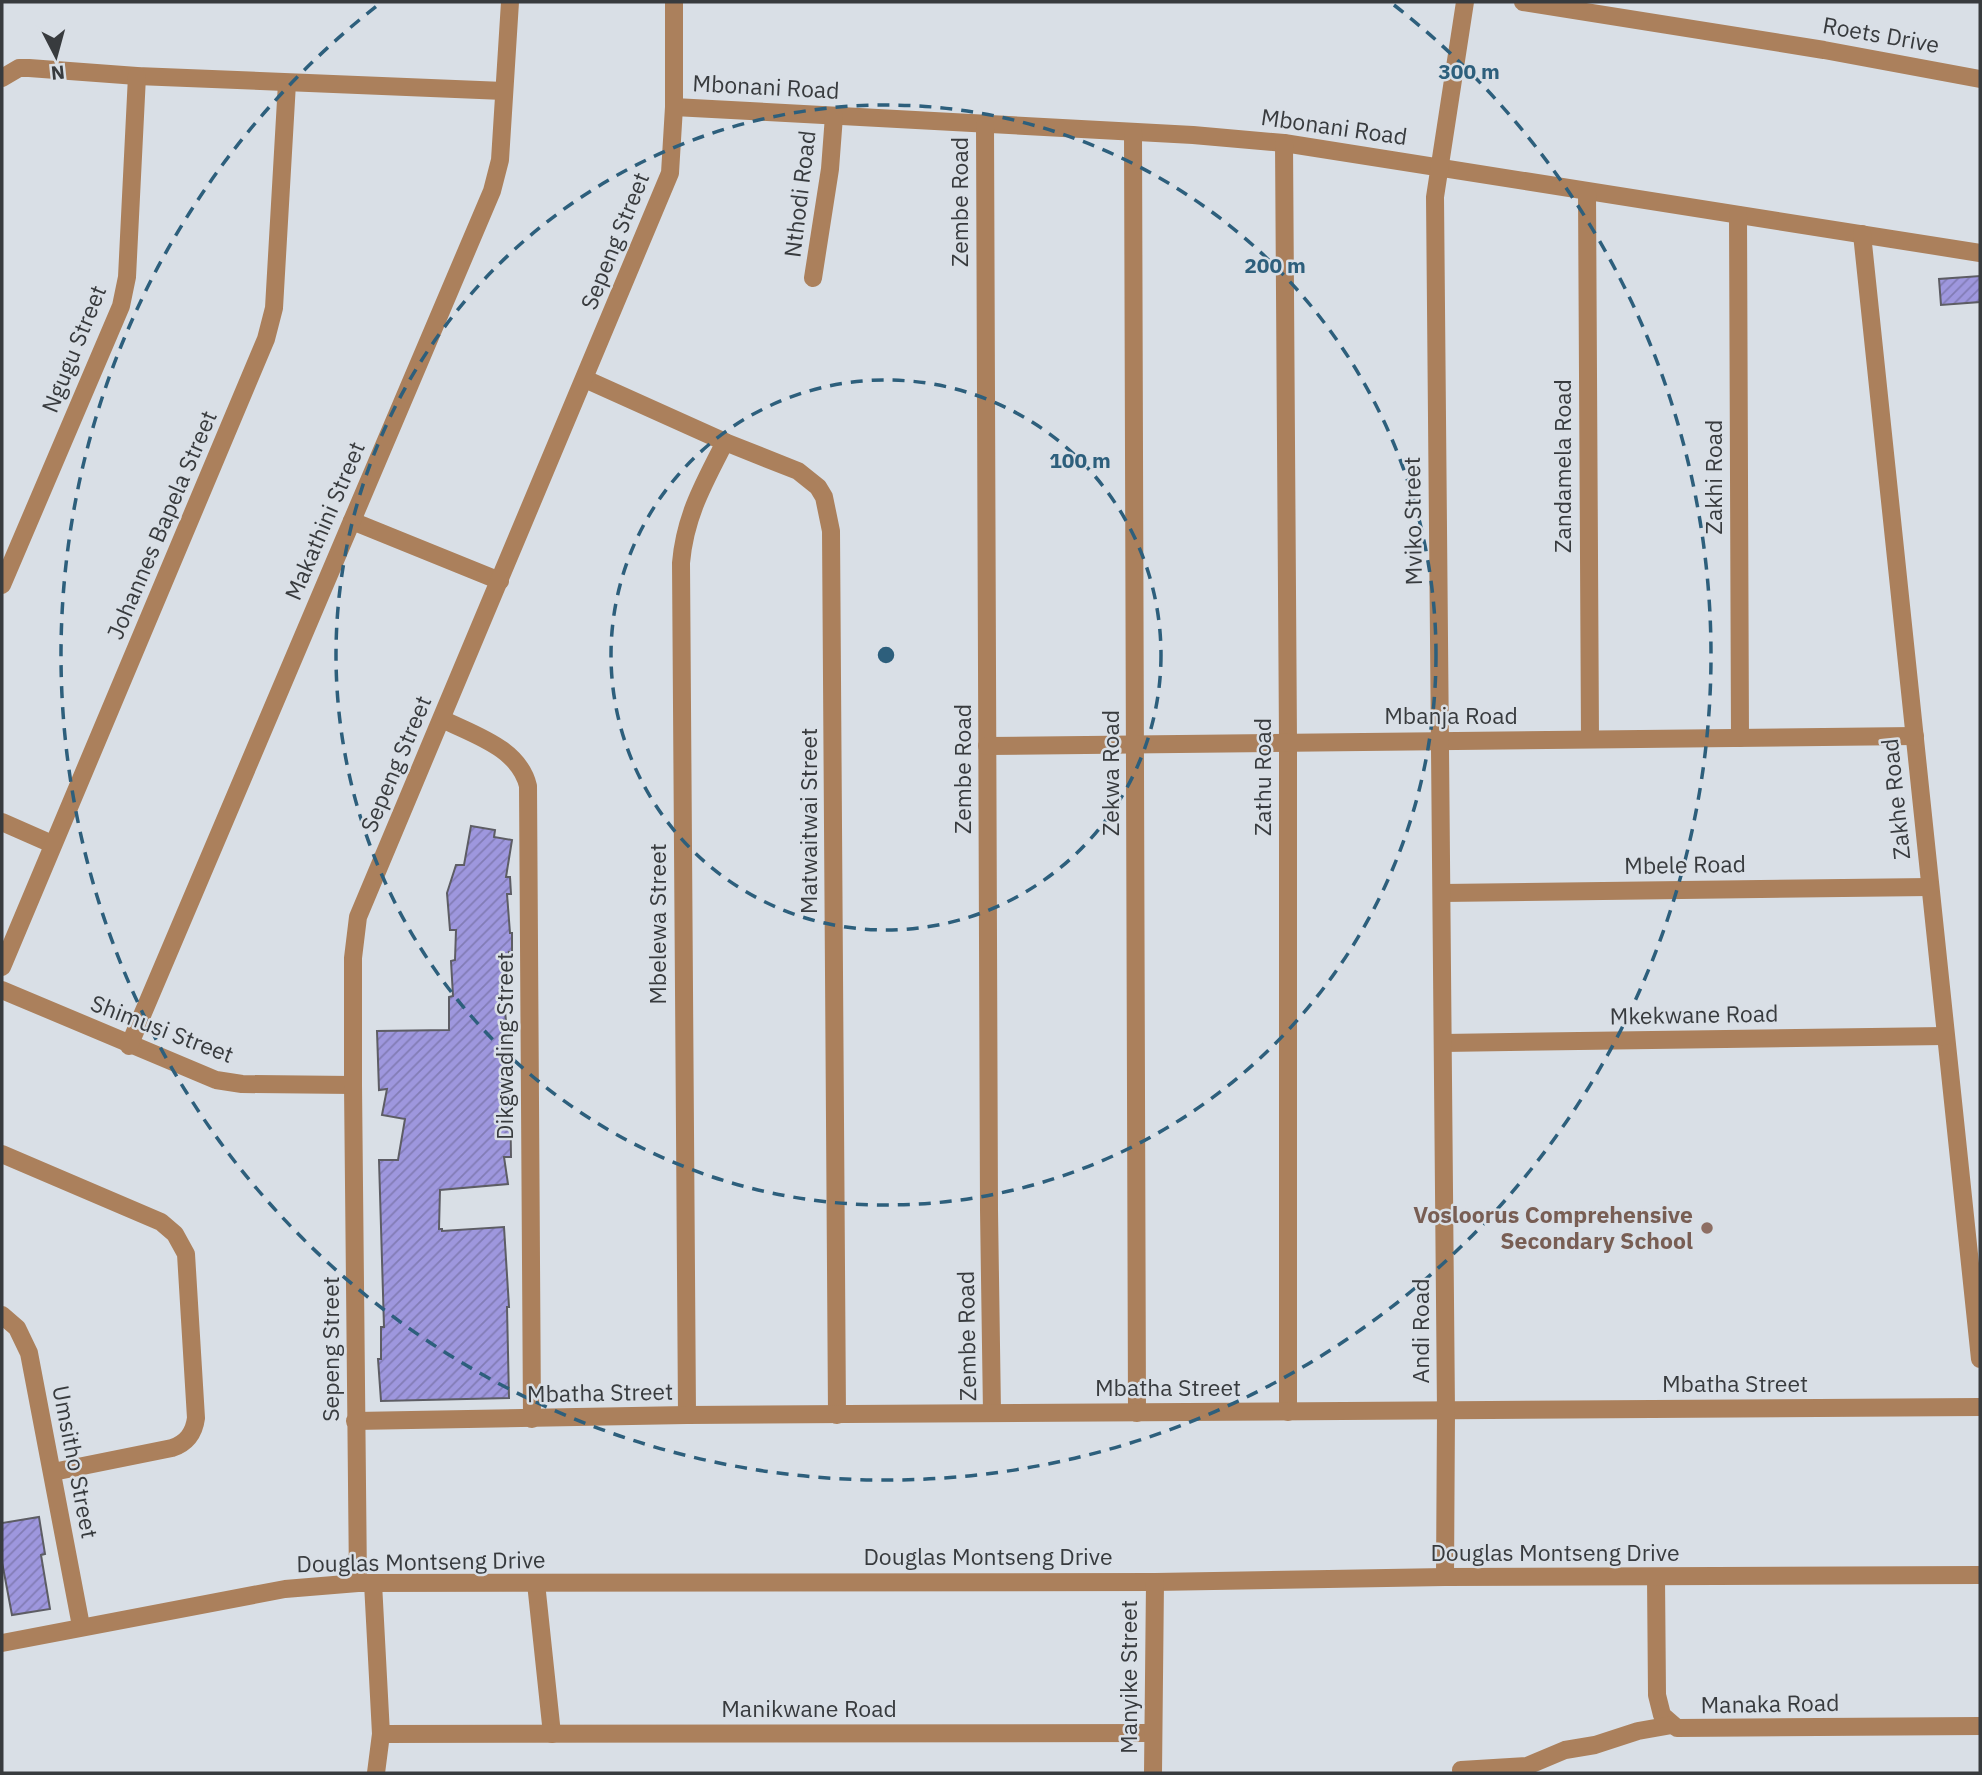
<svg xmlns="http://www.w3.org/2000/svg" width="1982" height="1775" viewBox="0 0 1982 1775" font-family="'IBM Plex Sans',sans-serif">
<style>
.building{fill:url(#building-hatch);stroke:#5d5d64;stroke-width:2}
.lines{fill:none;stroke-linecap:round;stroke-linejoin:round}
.minor{stroke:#ab805c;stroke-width:18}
.ring{fill:none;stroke:#2d5f7c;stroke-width:3.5;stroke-dasharray:12 9}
.education-dot{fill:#8d6e63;stroke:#d9dfe6;stroke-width:2.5}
.labels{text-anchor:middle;stroke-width:5;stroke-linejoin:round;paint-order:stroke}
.street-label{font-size:23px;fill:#383b3e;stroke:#d9dfe6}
.education-label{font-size:23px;font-weight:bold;fill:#785e54;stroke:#d9dfe6;text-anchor:end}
.centre{fill:#2d5f7c;stroke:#d9dfe6;stroke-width:3.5}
.ring-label{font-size:21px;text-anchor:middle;font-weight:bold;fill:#2d5f7c;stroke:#d9dfe6;stroke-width:5;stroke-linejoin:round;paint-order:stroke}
</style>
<defs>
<pattern id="building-hatch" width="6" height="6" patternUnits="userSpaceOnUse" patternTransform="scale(1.75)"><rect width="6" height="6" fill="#9e97de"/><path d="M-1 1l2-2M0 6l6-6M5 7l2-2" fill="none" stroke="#827cb5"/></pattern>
</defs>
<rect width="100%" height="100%" fill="#d9dfe6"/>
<g class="building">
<path d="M1980 276V302L1941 305 1939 279Z"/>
<path d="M471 826 495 830 494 837 512 840 506 877H510L511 894H507L510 933H512V952H509L511 982 502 983 506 1021V1091H510L511 1157H504L508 1184 440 1190 439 1229H442V1231L504 1227 509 1307H507L509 1398 381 1401 378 1359H381V1327H384L379 1160H398L405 1119 382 1115 387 1089 379 1090 377 1031 449 1030V997L453 996 451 961 455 960 456 930H450L447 893 456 865H464Z"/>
<path d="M39 1517 45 1554 41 1555 50 1609 12 1615 2 1562V1523Z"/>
</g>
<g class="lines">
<g class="minor">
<path d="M1523 2 1824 50 1980 79"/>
<path d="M2 78 19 68H29L137 76 504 91"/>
<path d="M674 107 1193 135 1284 143 1980 253"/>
<path d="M985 125 989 1210 992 1413"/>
<path d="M1133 132 1137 1413"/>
<path d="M1284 143 1288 741V1412"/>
<path d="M1587 192 1590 739"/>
<path d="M1738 215 1740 738"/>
<path d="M1862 234 1980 1359"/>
<path d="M813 278 830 169 834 116"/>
<path d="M585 379 725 442 798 471 818 487 824 497 831 531 837 1415"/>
<path d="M352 521 500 581"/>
<path d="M2 585 121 306 127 277 137 76"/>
<path d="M442 719C474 735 519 748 528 786L532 1419"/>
<path d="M987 746 1915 736"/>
<path d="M2 822 52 844"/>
<path d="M1442 893 1930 887"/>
<path d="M2 967 266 339 274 308 287 83"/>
<path d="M2 990 216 1080 242 1084 353 1085"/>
<path d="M1443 1043 1945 1036"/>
<path d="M129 1046 492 191 500 160 510 2"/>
<path d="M2 1154 161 1222 175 1234 186 1254 196 1418C194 1433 187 1443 172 1448L53 1472"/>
<path d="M2 1315 17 1328 29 1353 81 1626"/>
<path d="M687 1415 681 563C685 516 704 483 725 442"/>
<path d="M355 1421 687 1415 1980 1407"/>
<path d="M1445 1577 1446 1411 1435 197 1465 2"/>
<path d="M1656 1577 1657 1695 1662 1715 1677 1728 1980 1726"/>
<path d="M358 1583 353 1085V958L358 917 670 173 674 107V2"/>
<path d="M373 1583 381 1734 376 1773"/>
<path d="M536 1583 552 1734"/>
<path d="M2 1643 285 1589 358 1583 1155 1582 1445 1577 1980 1575"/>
<path d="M381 1734 1153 1733"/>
<path d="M1461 1770 1527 1766 1565 1750 1595 1745 1638 1731 1672 1725"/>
<path d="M1153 1773 1155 1582"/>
</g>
</g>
<g class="ring">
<circle cx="886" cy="655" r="275"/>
<circle cx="886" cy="655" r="550"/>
<path d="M1394 5A825 825 0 1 1 378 5"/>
</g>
<circle class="education-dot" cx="1707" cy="1228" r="7"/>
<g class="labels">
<g class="street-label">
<text transform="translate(1881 35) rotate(10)" y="8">Roets Drive</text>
<text transform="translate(766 87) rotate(3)" y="8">Mbonani Road</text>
<text transform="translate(1334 127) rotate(8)" y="8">Mbonani Road</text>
<text transform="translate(800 194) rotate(-83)" y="8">Nthodi Road</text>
<text transform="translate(960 202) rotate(-90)" y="8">Zembe Road</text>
<text transform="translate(615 241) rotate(-68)" y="8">Sepeng Street</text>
<text transform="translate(74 349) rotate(-68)" y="8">Ngugu Street</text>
<text transform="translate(1563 466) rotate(-90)" y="8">Zandamela Road</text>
<text transform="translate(1714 477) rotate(-90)" y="8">Zakhi Road</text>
<text transform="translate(325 521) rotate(-67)" y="8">Makathini Street</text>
<text transform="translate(1413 521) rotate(-91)" y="8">Mviko Street</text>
<text transform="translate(162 525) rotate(-67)" y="8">Johannes Bapela Street</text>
<text x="1451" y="724">Mbanja Road</text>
<text transform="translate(396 764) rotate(-67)" y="8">Sepeng Street</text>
<text transform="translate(963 769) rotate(-90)" y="8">Zembe Road</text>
<text transform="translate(1111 773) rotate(-90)" y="8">Zekwa Road</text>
<text transform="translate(1263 777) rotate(-90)" y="8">Zathu Road</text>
<text transform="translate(1896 799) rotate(-96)" y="8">Zakhe Road</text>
<text transform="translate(809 821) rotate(-90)" y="8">Matwaitwai Street</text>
<text transform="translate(1685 865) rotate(-1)" y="8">Mbele Road</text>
<text transform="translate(658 924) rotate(-90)" y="8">Mbelewa Street</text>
<text transform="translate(1694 1015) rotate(-1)" y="8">Mkekwane Road</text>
<text transform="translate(162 1029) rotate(21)" y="8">Shimusi Street</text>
<text transform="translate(505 1046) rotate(-90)" y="8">Dikgwading Street</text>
<text transform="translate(1421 1331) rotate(-90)" y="8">Andi Road</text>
<text transform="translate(967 1336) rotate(-91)" y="8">Zembe Road</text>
<text transform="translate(331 1349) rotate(-90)" y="8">Sepeng Street</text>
<text x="1735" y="1392">Mbatha Street</text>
<text x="1168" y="1396">Mbatha Street</text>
<text transform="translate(600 1393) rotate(-1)" y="8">Mbatha Street</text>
<text transform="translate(75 1462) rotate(79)" y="8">Umsitho Street</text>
<text x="1555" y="1561">Douglas Montseng Drive</text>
<text x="988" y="1565">Douglas Montseng Drive</text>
<text transform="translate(421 1562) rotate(-1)" y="8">Douglas Montseng Drive</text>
<text transform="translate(1129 1677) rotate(-90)" y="8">Manyike Street</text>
<text transform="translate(1770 1704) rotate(-1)" y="8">Manaka Road</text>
<text x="809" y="1717">Manikwane Road</text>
</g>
<g class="education-label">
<text x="1693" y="1223">Vosloorus Comprehensive<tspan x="1693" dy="26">Secondary School</tspan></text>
</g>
</g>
<circle cx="886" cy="655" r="10" class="centre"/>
<g class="ring-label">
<text x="1469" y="79">300 m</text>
<text x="1275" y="273">200 m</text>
<text x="1080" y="468">100 m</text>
</g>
<rect width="1982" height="1775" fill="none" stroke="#383b3e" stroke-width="7"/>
<g transform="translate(56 56) rotate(174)" stroke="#d9dfe6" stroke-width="5" paint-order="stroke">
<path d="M0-5L12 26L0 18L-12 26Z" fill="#383b3e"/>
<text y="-10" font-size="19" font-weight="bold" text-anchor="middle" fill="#383b3e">N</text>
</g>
</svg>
